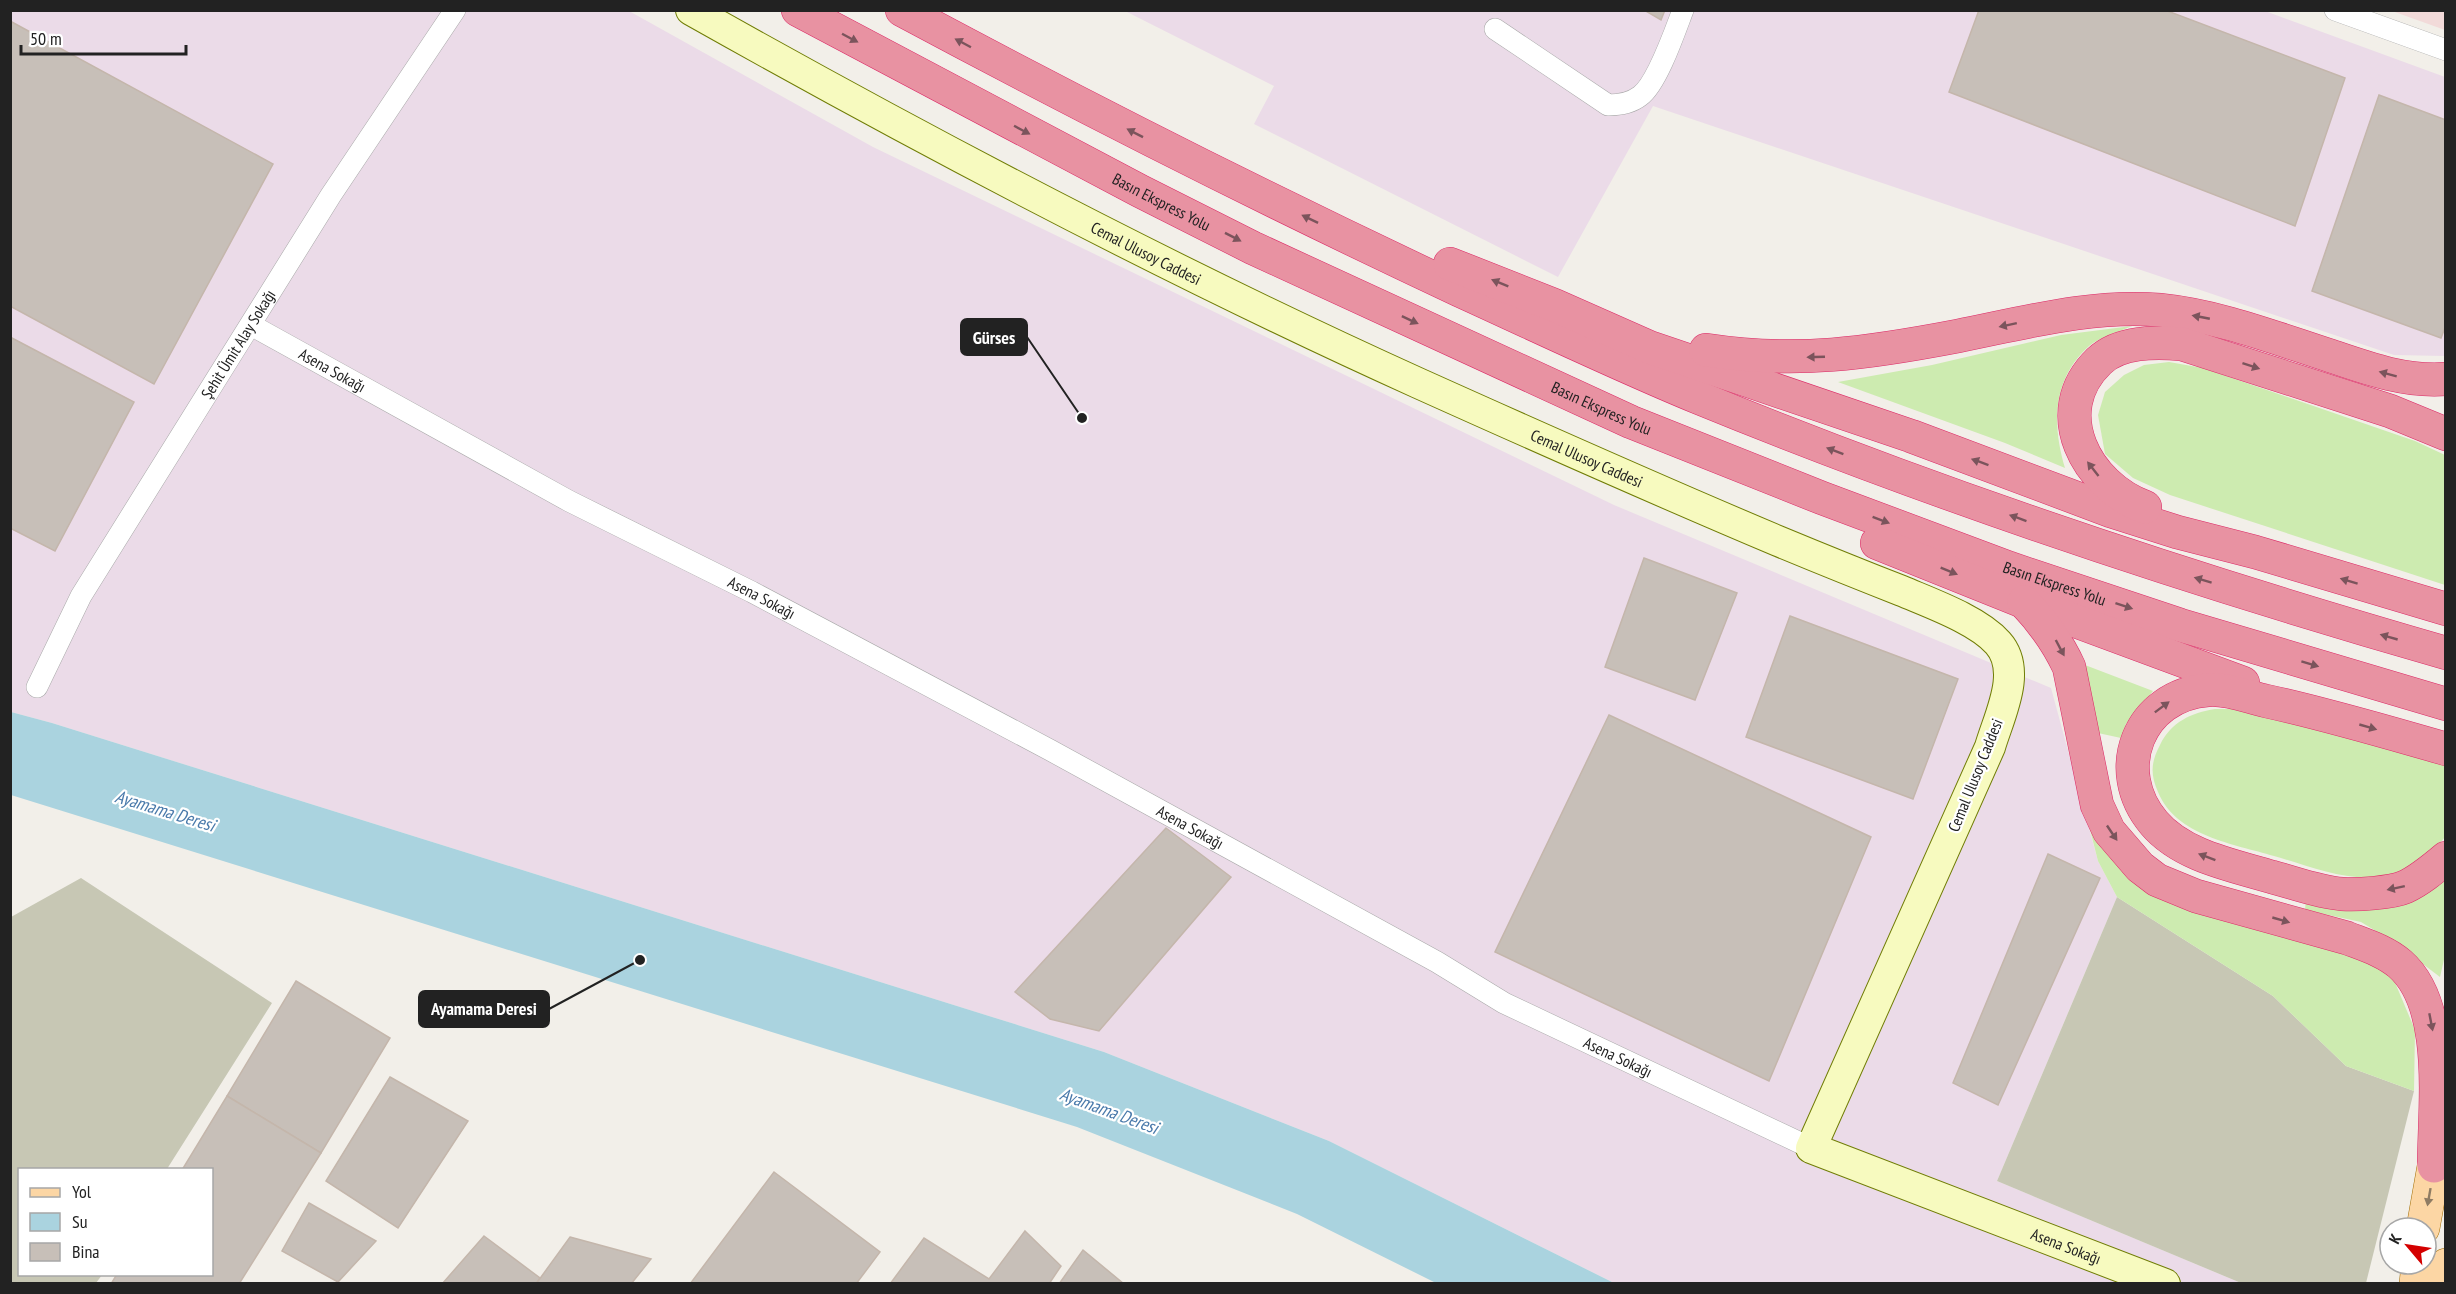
<svg xmlns="http://www.w3.org/2000/svg" width="2456" height="1294" viewBox="0 0 2456 1294" font-family="'PT Sans Narrow',sans-serif">
<style>
.commercial{fill:#f2dad9}
.industrial{fill:#ebdbe8}
.construction{fill:#c7c7b4}
.grass{fill:#cdebb0}
.water{fill:#aad3df}
.building{fill:#c7bfb8;stroke:#c4b6ab;stroke-width:1.5}
.lines{fill:none;stroke-linecap:round;stroke-linejoin:round}
.street-casing{stroke:#a9a9a9;stroke-width:22}
.secondary-casing{stroke:#707d05;stroke-width:32}
.primary-casing{stroke:#a06b00;stroke-width:34}
.highway-casing{stroke:#dc2a67;stroke-width:34}
.street{stroke:#fff;stroke-width:21}
.secondary{stroke:#f7fabf;stroke-width:30}
.primary{stroke:#fcd6a4;stroke-width:33}
.highway{stroke:#e892a2;stroke-width:33}
.oneway{fill:#7b545c}
.oneway2{fill:#8f7c63}
.labels{text-anchor:middle;stroke-width:4.5;stroke-linejoin:round;paint-order:stroke}
.street-label{font-size:16px;fill:#222;stroke:#fff}
.water-label{font-size:18px;font-style:italic;fill:#4a7aab;stroke:#fff}
.leader{fill:none;stroke:#222;stroke-width:2}
.callout-dot{fill:#222;stroke:#fff;stroke-width:2}
.callout{fill:#222;stroke:#222;stroke-width:2}
.callout-label{font-size:18px;text-anchor:middle;font-weight:bold;fill:#fff}
</style>
<rect width="100%" height="100%" fill="#f2efe9"/>
<path class="commercial" d="M2392 11H2445V30Z"/>
<g class="industrial">
<path d="M10 11H629L873 147 1614 505 2051 688 2098 861 2117 897 1997 1181 2241 1283H1614L1329 1141 1104 1052 52 723 11 712Z"/>
<path d="M1125 11H2265L2445 77V356L2394 355 1653 106 1558 277 1254 124 1274 86Z"/>
</g>
<g class="construction">
<path d="M81 878 272 1003 167 1169 20 1170V1274L102 1275 96 1283H11V917Z"/>
<path d="M2117 897 2273 996 2346 1066 2414 1091 2366 1283H2241L1997 1181Z"/>
</g>
<g class="grass">
<path d="M2132 326C2118 332 2100 337 2089 346 2052 379 2052 425 2065 468L2005 443 1838 382 1932 365 2061 335Z"/>
<path d="M2169 362 2203 368 2415 441 2445 455V585L2170 495 2133 478 2105 454 2098 415 2105 392 2124 375 2144 365Z"/>
<path d="M2085 665 2153 691 2126 724 2121 738 2098 733Z"/>
<path d="M2215 709H2236L2445 763V837C2431 854 2408 871 2385 876 2348 883 2309 866 2274 856 2234 844 2176 836 2158 792 2150 774 2151 762 2160 745 2171 722 2191 713 2215 709Z"/>
<path d="M2086 814 2108 851 2341 945 2391 973 2415 1030 2414 1091 2346 1066 2273 996 2117 897 2098 861Z"/>
<path d="M2445 873 2446 951 2440 977 2394 942 2361 922 2305 910 2306 898 2350 908 2398 907 2433 886Z"/>
</g>
<path class="water" d="M11 712 52 723 1104 1052 1329 1141 1614 1283H1436L1297 1214 1077 1127 11 795Z"/>
<g class="building">
<path d="M1644 10H1665L1661 20Z"/>
<path d="M1979 10H2165L2345 78 2295 226 1949 92Z"/>
<path d="M10 21 273 164 154 384 10 306Z"/>
<path d="M2379 95 2446 120V325L2441 338 2312 291Z"/>
<path d="M10 337 134 402 55 551 10 528Z"/>
<path d="M1644 558 1737 593 1695 700 1605 667Z"/>
<path d="M1790 616 1958 679 1913 799 1746 737Z"/>
<path d="M1609 715 1871 837 1769 1081 1495 952Z"/>
<path d="M1166 828 1231 877 1099 1031 1050 1019 1015 992Z"/>
<path d="M2048 854 2100 878 1998 1105 1953 1083Z"/>
<path d="M296 981 390 1038 321 1153 227 1096Z"/>
<path d="M390 1077 468 1121 398 1228 326 1181Z"/>
<path d="M227 1096 321 1153 239 1284H111L117 1274H212V1170H182Z"/>
<path d="M774 1172 880 1252 856 1284H690Z"/>
<path d="M309 1203 376 1241 338 1282 282 1251Z"/>
<path d="M1025 1231 1061 1266 1049 1284H890L924 1238 989 1279Z"/>
<path d="M484 1236 540 1278 536 1284H442Z"/>
<path d="M570 1237 651 1259 631 1284H536Z"/>
<path d="M1083 1250 1124 1284H1059Z"/>
</g>
<g class="lines">
<g class="street-casing">
<g id="street">
<path d="M2335 10 2446 50"/>
<path d="M1495 29 1608 105C1619 105 1631 103 1640 96 1657 84 1675 31 1683 10"/>
<path id="s1" d="M251 325 569 501 752 592 1050 750 1437 962 1504 1003 1811 1148"/>
<path id="s2" d="M37 687 81 596 331 195 455 10"/>
</g>
</g>
<g class="secondary-casing">
<g id="secondary">
<path id="s3" d="M691 10C929 144 1170 271 1418 383 1538 437 1657 490 1778 541 1819 558 1861 575 1902 591 1930 603 1978 620 1998 643 2023 671 1999 716 1990 747L1811 1148 2165 1284"/>
</g>
</g>
<g class="primary-casing">
<g id="primary">
<path d="M2423 1228 2439 1138"/>
<path d="M2416 1284 2418 1264"/>
<path d="M2443 1284 2446 1265"/>
</g>
</g>
<g class="highway-casing">
<g id="highway">
<path id="s4" d="M798 10 1140 191 1253 248 1631 422 1822 498 2009 568 2180 625 2446 704"/>
<path d="M902 10C1085 108 1271 202 1459 290 1538 326 1617 364 1697 397 1941 497 2192 580 2446 653"/>
<path d="M1450 264 1554 305 1649 347 1911 436 2111 511 2177 532 2255 552 2446 609"/>
<path d="M1706 350C1797 364 1869 353 1958 336 2024 323 2092 304 2160 310 2219 316 2275 338 2331 356 2369 369 2405 382 2446 379"/>
<path d="M2145 507C2087 486 2046 412 2099 361 2120 341 2155 342 2182 344L2390 411 2446 434"/>
<path d="M1877 543 2024 602 2243 683"/>
<path d="M2024 602C2043 622 2057 641 2069 667L2097 805 2109 831 2140 867 2157 880 2196 896 2347 938C2365 945 2385 951 2400 964 2448 1006 2434 1108 2434 1166"/>
<path d="M2446 749C2386 732 2326 714 2266 701 2248 697 2227 688 2208 690 2139 695 2109 770 2154 823 2182 856 2232 865 2272 877 2295 883 2318 892 2342 894 2357 895 2391 893 2405 887 2420 880 2433 869 2446 858"/>
</g>
</g>
<use href="#street" class="street"/>
<use href="#secondary" class="secondary"/>
<use href="#primary" class="primary"/>
<use href="#highway" class="highway"/>
</g>
<defs><path id="oneway-solid" d="M-6-.8H1V-3.2L6.5 0L1 3.2V.8H-6Z" transform="scale(1.5)"/></defs>
<g class="oneway">
<use href="#oneway-solid" transform="translate(850 38) rotate(28)"/>
<use href="#oneway-solid" transform="translate(963 43) rotate(-152)"/>
<use href="#oneway-solid" transform="translate(1022 130) rotate(28)"/>
<use href="#oneway-solid" transform="translate(1135 133) rotate(-153)"/>
<use href="#oneway-solid" transform="translate(1310 219) rotate(-154)"/>
<use href="#oneway-solid" transform="translate(1233 237) rotate(27)"/>
<use href="#oneway-solid" transform="translate(1500 283) rotate(-158)"/>
<use href="#oneway-solid" transform="translate(2201 317) rotate(-169)"/>
<use href="#oneway-solid" transform="translate(1410 320) rotate(25)"/>
<use href="#oneway-solid" transform="translate(2008 325) rotate(168)"/>
<use href="#oneway-solid" transform="translate(1816 357) rotate(178)"/>
<use href="#oneway-solid" transform="translate(2251 366) rotate(18)"/>
<use href="#oneway-solid" transform="translate(2388 374) rotate(-165)"/>
<use href="#oneway-solid" transform="translate(1835 451) rotate(-159)"/>
<use href="#oneway-solid" transform="translate(1980 462) rotate(-160)"/>
<use href="#oneway-solid" transform="translate(2093 469) rotate(-128)"/>
<use href="#oneway-solid" transform="translate(2018 518) rotate(-160)"/>
<use href="#oneway-solid" transform="translate(1881 520) rotate(21)"/>
<use href="#oneway-solid" transform="translate(1949 571) rotate(22)"/>
<use href="#oneway-solid" transform="translate(2203 580) rotate(-163)"/>
<use href="#oneway-solid" transform="translate(2349 581) rotate(-163)"/>
<use href="#oneway-solid" transform="translate(2124 606) rotate(18)"/>
<use href="#oneway-solid" transform="translate(2389 637) rotate(-164)"/>
<use href="#oneway-solid" transform="translate(2060 648) rotate(62)"/>
<use href="#oneway-solid" transform="translate(2310 664) rotate(17)"/>
<use href="#oneway-solid" transform="translate(2162 707) rotate(-37)"/>
<use href="#oneway-solid" transform="translate(2368 727) rotate(16)"/>
<use href="#oneway-solid" transform="translate(2112 833) rotate(56)"/>
<use href="#oneway-solid" transform="translate(2207 857) rotate(-159)"/>
<use href="#oneway-solid" transform="translate(2396 888) rotate(168)"/>
<use href="#oneway-solid" transform="translate(2281 920) rotate(16)"/>
<use href="#oneway-solid" transform="translate(2431 1022) rotate(79)"/>
</g>
<use class="oneway2" href="#oneway-solid" transform="translate(2429 1197) rotate(100)"/>
<g class="labels">
<g class="street-label">
<text dy="6" stroke="none"><textPath href="#s4" startOffset="411">Basın Ekspress Yolu</textPath></text>
<text dy="6" stroke="none"><textPath href="#s3" startOffset="516">Cemal Ulusoy Caddesi</textPath></text>
<text dy="6" stroke="none"><textPath href="#s2" startOffset="398">Şehit Ümit Alay Sokağı</textPath></text>
<text dy="6" stroke="none"><textPath href="#s1" startOffset="93">Asena Sokağı</textPath></text>
<text dy="6" stroke="none"><textPath href="#s4" startOffset="897">Basın Ekspress Yolu</textPath></text>
<text dy="6" stroke="none"><textPath href="#s3" startOffset="1002">Cemal Ulusoy Caddesi</textPath></text>
<text dy="6" stroke="none"><textPath href="#s4" startOffset="1383">Basın Ekspress Yolu</textPath></text>
<text dy="6" stroke="none"><textPath href="#s1" startOffset="579">Asena Sokağı</textPath></text>
<text transform="translate(1975 775) rotate(-68)" y="6">Cemal Ulusoy Caddesi</text>
<text dy="6" stroke="none"><textPath href="#s1" startOffset="1065">Asena Sokağı</textPath></text>
<text dy="6" stroke="none"><textPath href="#s1" startOffset="1551">Asena Sokağı</textPath></text>
<text dy="6" stroke="none"><textPath href="#s3" startOffset="2276">Asena Sokağı</textPath></text>
</g>
<g class="water-label">
<text transform="translate(165 811) rotate(17)" y="6">Ayamama Deresi</text>
<text transform="translate(1109 1111) rotate(20)" y="6">Ayamama Deresi</text>
</g>
</g>
<path class="leader" d="M1082 418L1027 337M640 960L549 1009"/>
<g class="callout-dot">
<circle cx="1082" cy="418" r="6"/>
<circle cx="640" cy="960" r="6"/>
</g>
<g class="callout">
<rect x="961" y="319" width="66" height="36" rx="6"/>
<rect x="419" y="991" width="130" height="36" rx="6"/>
</g>
<g class="callout-label">
<text x="994" y="344">Gürses</text>
<text x="484" y="1015">Ayamama Deresi</text>
</g>
<rect width="2456" height="1294" fill="none" stroke="#222222" stroke-width="24"/>
<rect x="18" y="1168" width="195" height="108" fill="#ffffff" stroke="#a7a7a7" stroke-width="1.5"/>
<rect x="30" y="1188" width="30" height="9" fill="#fcd6a4" stroke="#a7a7a7" stroke-width="1.5"/>
<text x="72" y="1198" font-size="18" fill="#222222">Yol</text>
<rect x="30" y="1213" width="30" height="18" fill="#aad3df" stroke="#a7a7a7" stroke-width="1.5"/>
<text x="72" y="1228" font-size="18" fill="#222222">Su</text>
<rect x="30" y="1243" width="30" height="18" fill="#c7bfb8" stroke="#a7a7a7" stroke-width="1.5"/>
<text x="72" y="1258" font-size="18" fill="#222222">Bina</text>
<g transform="translate(2408 1246) rotate(299)"><circle r="28" fill="#ffffff" stroke="#a7a7a7" stroke-width="1.5"/>
<path d="M0-4.5L10 22L0 15L-10 22Z" fill="#d40000"/>
<text y="-9" font-size="16" font-weight="bold" text-anchor="middle" fill="#222222">K</text>
</g>
<path d="M21 45v9h165v-9" fill="none" stroke="#222222" stroke-width="3"/>
<text x="30" y="45" font-size="18" fill="#222222" stroke="#ffffff" stroke-width="4.5" paint-order="stroke">50 m</text>
</svg>
